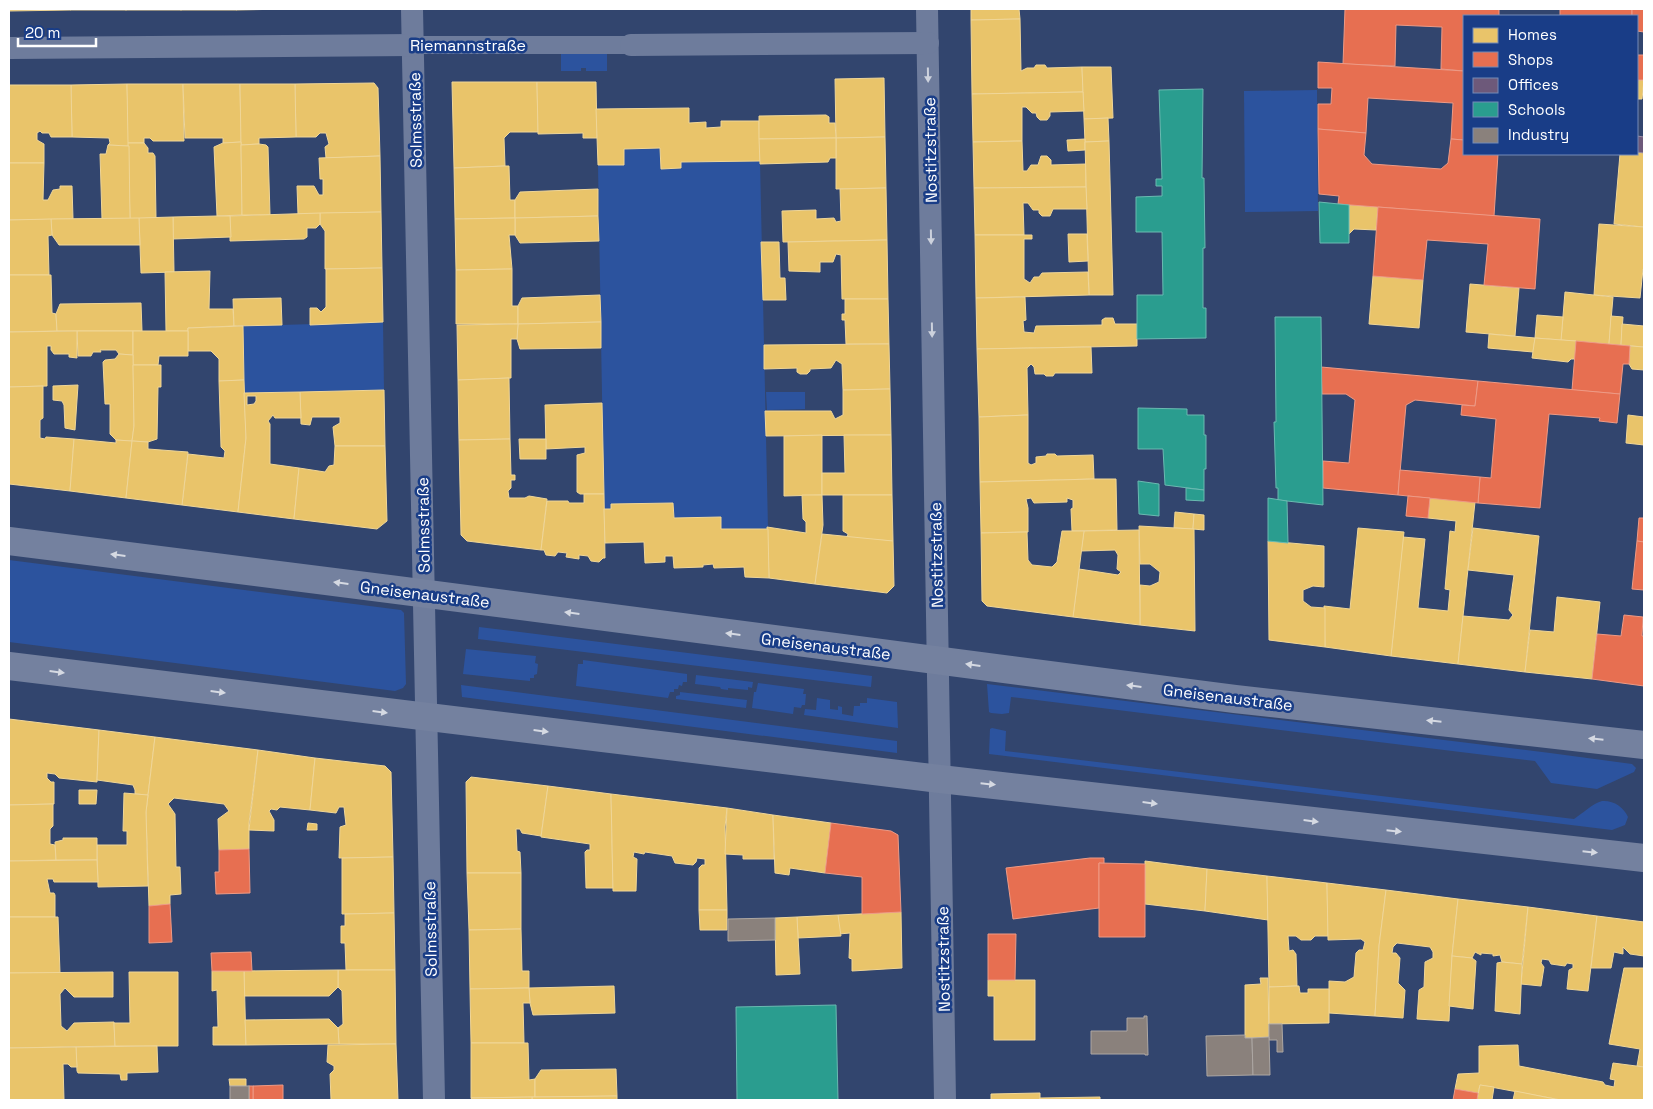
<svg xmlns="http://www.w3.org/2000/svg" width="1653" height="1109" viewBox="0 0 1653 1109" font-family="'Space Grotesk',sans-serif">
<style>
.green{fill:#2c539e}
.homes{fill:#e9c46a;stroke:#f0d697;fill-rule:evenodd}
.shops{fill:#e76f51;stroke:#ee9a85}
.offices{fill:#6d597a;stroke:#998ba2}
.schools{fill:#2a9d8f;stroke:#6abab1}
.industry{fill:#8a817c;stroke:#ada7a3}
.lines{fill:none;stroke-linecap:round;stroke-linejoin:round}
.pedestrian{stroke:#6e7c9c;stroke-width:18}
.minor{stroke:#6e7c9c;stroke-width:22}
.secondary{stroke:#74819f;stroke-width:28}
.oneway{fill:#ccd1dc}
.oneway2{fill:#d5d9e2}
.labels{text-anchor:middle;stroke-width:5;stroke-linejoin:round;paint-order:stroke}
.street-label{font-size:16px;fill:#fff;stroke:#193d87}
</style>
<rect width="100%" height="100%" fill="#32456e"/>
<g class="green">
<path d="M607 49V71H586V68H581V71H561V50Z"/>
<path d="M1317 90 1318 211 1245 212 1244 91Z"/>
<path d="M660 148 661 169 681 168V162L760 161 768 529H721V518H674L673 503 611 504V509H604L598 165H623L624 149Z"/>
<path d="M383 322 384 390 244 393 243 326Z"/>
<path d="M766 392H805V409L767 410Z"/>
<path d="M9 560 401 610 404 613 406 684 403 688 395 691 9 642Z"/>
<path d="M479 627 872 676 871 687 478 639Z"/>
<path d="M466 649 536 656 535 663 538 664 537 674 534 675V678H530V681L463 674Z"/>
<path d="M583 660 687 674V682H683L682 686 679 685 678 689H674V692H670L668 698 576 686 578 664H583Z"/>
<path d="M696 675 753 682 752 688 748 687V690L728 688V690L721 689 720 687 695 684Z"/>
<path d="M758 683 804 689 803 694H806L805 705H802L801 708 794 707 793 714 752 708 754 692H756Z"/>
<path d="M987 684 1550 753 1632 764 1636 768 1634 772 1597 789 1551 783 1535 761 1011 697 1009 713 1002 714 991 713 989 712Z"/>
<path d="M461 685 897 741V753L462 697Z"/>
<path d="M680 692 747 700 746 708 676 699V696L680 695Z"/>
<path d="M817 698 830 700V709L838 710V706L842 707V714L853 716 854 706H860V703H867V698L897 702 898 728 804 715 805 709 816 710Z"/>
<path d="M992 728 1006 731 1005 751 1574 819C1582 814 1593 803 1602 801 1613 800 1624 807 1628 817L1625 825 1612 830 989 754 990 729Z"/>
</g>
<g class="homes">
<path d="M9 9H71V10L9 11Z"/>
<rect x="71" y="9" width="55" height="1"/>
<rect x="126" y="9" width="55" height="1"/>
<rect x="181" y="9" width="55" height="1"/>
<path d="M236 9H290L236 10Z"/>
<path d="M971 9H1019L1020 19 971 20Z"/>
<path d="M1020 19 1021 71 1027 68H1034L1036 65H1045L1047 68 1082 67 1083 92 972 94 971 20Z"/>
<path d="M1082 67H1111L1113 118 1084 119Z"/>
<path d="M884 78 885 137 836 138 835 79Z"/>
<path d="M1637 80H1644L1642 99H1637Z"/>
<path d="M452 82H537L538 132H510L504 138 505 166 454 168Z"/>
<path d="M537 82H596L597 138H583V133L538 134Z"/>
<path d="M374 83 378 88 380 156 326 158 325 147 329 144 326 133H320L316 137H296L295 84Z"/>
<path d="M127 84 129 146 108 145 110 143 109 138 72 137 71 85Z"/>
<path d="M127 84H183L184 141H153L150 138H144V143H128Z"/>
<path d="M183 84H240L241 142 223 143V138H185Z"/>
<path d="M240 84H295L296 137 259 138V144L241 145Z"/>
<path d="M9 85H71L72 137H51L49 133H42L40 131 37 133V140L44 144V163H9Z"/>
<path d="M1083 92 1084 111 1050 112V116L1047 120H1040L1037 117 1036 113H1032L1026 107H1022V141L973 142 972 94Z"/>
<path d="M689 108V123L706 122V128L721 127V121H759L760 161 681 162V168L661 169 660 148 624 149V165H598L596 109Z"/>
<path d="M826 115 829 117V123H835L836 138 759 139V116Z"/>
<path d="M1108 118 1109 141 1085 142 1084 119Z"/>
<path d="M885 137 886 188 836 189V138Z"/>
<path d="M836 138V158H830L828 162 760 164 759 139Z"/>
<path d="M1085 139V150L1068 151 1067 140Z"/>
<path d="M1022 141 1023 171H1027L1031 165H1038L1041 156H1047L1051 160V165L1086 164V187L974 188 973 142Z"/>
<path d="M1109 141 1113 295H1089L1085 142Z"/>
<path d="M241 142 242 215 217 216 214 147 223 143Z"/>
<path d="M128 143H144L148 148V153H153L155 156 156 218 130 219Z"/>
<path d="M259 144 266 145 268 147 270 215H242L241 145Z"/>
<path d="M108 145 129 146 130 219H102L100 154H106Z"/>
<path d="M1637 152 1644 153V227L1614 224 1620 154H1637Z"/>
<path d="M380 156 381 212 298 214 297 186H314L319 195H323V179H320L319 158Z"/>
<path d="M9 163H44L43 200H48L53 190 60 189V186H72L73 219 9 220Z"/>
<path d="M505 166H509L510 200H515V218L455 219 454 168Z"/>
<path d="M1086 187 1087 209H1053L1050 216H1042L1039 213V210H1033L1028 203H1023L1024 235H975L974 188Z"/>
<path d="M886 188 887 240 783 242 782 211 816 210V219L834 218 836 222 841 221 840 189Z"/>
<path d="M598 189V216L515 218V200L520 192Z"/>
<path d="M1349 205 1378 207 1376 230 1354 229 1349 234Z"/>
<path d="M381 212 382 268 325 269V231L320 224V213Z"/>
<path d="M320 213V224L316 228H307V237L304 239 230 241V216Z"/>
<path d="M217 216H230L231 237 173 239V217Z"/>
<path d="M598 216 599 241 520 243 515 235V218Z"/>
<path d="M173 217 174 272 141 273 139 218Z"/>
<path d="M139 218 140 245H59L52 235 51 219Z"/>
<path d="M515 218V235H509L512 269 456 270 455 219Z"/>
<path d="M51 219 52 235 48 236 49 275H9V220Z"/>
<path d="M1599 224 1644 227V269H1643L1640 298 1594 295Z"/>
<path d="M1068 234H1087L1088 261 1069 262Z"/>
<path d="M975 235H1032V239H1024V279L1030 283 1034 277H1039L1042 273 1088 272 1089 295 976 298Z"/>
<path d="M887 240 888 299H842L841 255 836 254 833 262H820V272L789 271 788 242Z"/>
<path d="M761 242H779L780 278H785L786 300H763Z"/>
<path d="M382 268 383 322 310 325V308H317L321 312 326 307V269Z"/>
<path d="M512 269V306H518V324H456V270Z"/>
<path d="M210 271 209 309H233L234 326 188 328V331H166L165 272Z"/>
<path d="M9 275H51L52 313 56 314 57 331 9 332Z"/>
<path d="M1373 276 1423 280 1419 328 1369 324Z"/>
<path d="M1470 284 1519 288 1515 336 1466 332Z"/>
<path d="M1565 292 1613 297 1609 344 1561 340Z"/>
<path d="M600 295 601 322 518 324V306L522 298Z"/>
<path d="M1025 297 1026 320 1023 321 1024 332 1034 333 1036 326 1102 325V320L1105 318H1113L1115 324H1137V346L977 349 976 298Z"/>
<path d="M281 298 282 325 234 326 233 299Z"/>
<path d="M845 299H888L889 344H846L845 320H842V314H845Z"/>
<path d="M141 303 142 331H57L56 314 60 304Z"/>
<path d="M1537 315 1563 317 1561 340 1535 338Z"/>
<path d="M1611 316 1623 317 1621 345 1609 344Z"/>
<path d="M601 322V348L520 349 517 339 518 324Z"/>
<path d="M518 324 517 339H511V378L458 380 457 325Z"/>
<path d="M1622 324 1644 326V347L1621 345Z"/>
<path d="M243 326 244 380 219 381V359L211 351H188V328Z"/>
<path d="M77 331H133V355L119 354 116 350H100L101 352H93L91 356H78Z"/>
<path d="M77 331V358L69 357V354H54L51 350V346H47V386L9 387V332Z"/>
<path d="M133 331H188V356H159L158 365H133Z"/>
<path d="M1489 334 1535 338 1533 352 1488 348Z"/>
<path d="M1535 338 1576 341 1575 359H1571L1568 362 1532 358Z"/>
<path d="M889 344 890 389 843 390 842 364 836 360 831 368 810 369V371L807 374H800L797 372V368L764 369V345Z"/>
<path d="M1630 346 1644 347V370L1632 369 1629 364Z"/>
<path d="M1091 347 1092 373H1055L1053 376H1046L1044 374H1035L1034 367 1031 364 1027 368 1028 415 979 417 977 349Z"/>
<path d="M119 354 133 355 134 426 132 441 116 440 110 434V404H105L103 362 105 360 115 359Z"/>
<path d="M133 365H161V387H158L157 439 148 442 132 441 134 426Z"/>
<path d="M509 378 510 439 459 440 458 380Z"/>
<path d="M244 380 246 438 238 512 182 505 188 454 224 458 225 451 221 447 219 381Z"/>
<path d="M78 385 75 430 65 428 64 405 62 401 53 400V386Z"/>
<path d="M43 386V418L40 420V438L45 439 46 437 74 439 70 491 9 484V387Z"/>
<path d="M890 389 891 435 766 436 765 411H831L835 419 843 415V390Z"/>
<path d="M384 390 385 446H335L333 427 340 423V417H312L310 425 301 424 300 392Z"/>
<path d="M300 392 301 418H275L273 415 268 421 270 424V464L299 468 294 519 238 512 246 438 244 393ZM247 396H256V401L254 404 247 405Z"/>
<path d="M602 403 604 494H580L577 492V455L585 453V447L546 449 545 405Z"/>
<path d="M1028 415V463L1031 465 1036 463V457L1046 456 1047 454H1055L1057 456 1093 455 1094 479 980 482 979 417Z"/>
<path d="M1628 415 1644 417V445L1626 443Z"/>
<path d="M822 435V495L784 496V436Z"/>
<path d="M844 435H891L892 495H822V473H845Z"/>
<path d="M74 439 116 443V440L132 441 126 498 70 491Z"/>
<path d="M510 439 511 475H515V480H511V488L508 491 509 498H525L529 496 547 499 541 550 467 541 461 535 459 440Z"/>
<path d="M519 439H546V459H520Z"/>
<path d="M132 441 148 442V449L188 452 182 505 126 498Z"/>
<path d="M335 446H385L387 521 377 529 294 519 299 468 325 472 329 466 334 465Z"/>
<path d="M1094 479H1116L1117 530 1072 531 1071 509 1073 508V500L1067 498V502L1034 503 1031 498 1026 499 1028 508V532L981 533 980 482Z"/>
<path d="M584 494H604L605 558H603L599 562 591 561 588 556 579 555V559L566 557 567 553 558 552 555 556 546 555 544 550H541L547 501H568L569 503H584Z"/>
<path d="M802 495H822L823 525 815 584 769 578 767 527 806 533V522L803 519Z"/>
<path d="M843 495H892L893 541 847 538 848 534 843 531Z"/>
<path d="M1430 498 1475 502 1458 664 1391 656 1403 537 1425 539 1418 608 1448 611 1450 590 1445 589 1450 531 1455 532 1456 521 1428 518Z"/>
<path d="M673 503 674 518 721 517V529H768L769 578 745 577 744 567 714 568 713 564 703 565V567L674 568 673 556H665V562L645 563 644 542 605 543 604 509H611V504Z"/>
<path d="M1175 512 1194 514 1193 529 1174 528Z"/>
<path d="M1194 514 1204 515V530L1193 529Z"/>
<path d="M1139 526 1194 529 1195 631 1140 625V585L1150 586 1159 582 1160 572 1150 564H1140Z"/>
<path d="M1358 528 1404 532 1391 656 1325 647 1324 606 1350 609Z"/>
<path d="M1473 528 1539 536 1525 672 1458 664 1463 616 1509 620 1513 615 1509 610 1514 575 1468 570Z"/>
<path d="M1139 530 1140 625 1073 617 1079 569 1118 575 1121 572 1117 569 1118 555 1115 550 1081 551 1084 531Z"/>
<path d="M1062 531H1084L1073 617 987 606 982 601 981 533 1027 532 1028 560 1032 565 1052 567 1057 562Z"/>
<path d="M822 534 893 541 894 586 887 593 815 584Z"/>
<path d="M1268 541 1324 546V587L1313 586 1303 590V601L1311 607 1325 608V647L1269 640Z"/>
<path d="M1557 597 1600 602 1592 679 1525 672 1530 630 1554 632Z"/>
<path d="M9 719 99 730 97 782 59 778 55 774 47 773V778L51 782H54V804L9 805Z"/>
<path d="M99 730 155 737 148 795 135 794V790L133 785 97 780Z"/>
<path d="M155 737 258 750 249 823V849L219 850 218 819 229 811 224 804 174 798 168 804 175 814 176 867H180L181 894 170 895V904L149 906 146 812Z"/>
<path d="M258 750 315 758 310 810 280 807 277 810 271 809 269 811 274 820V831L249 830Z"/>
<path d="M315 758 385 766 391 772 393 857 339 858 340 827 346 825 344 807H339L336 813 310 810Z"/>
<path d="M471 777 548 786 541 836 522 833 520 829H516L517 851 520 852 521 873H467L466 782Z"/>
<path d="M548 786 611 794 613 888H586L585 852 587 850H590V844L541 837Z"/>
<path d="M79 790H97L96 804H79Z"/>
<path d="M124 793 148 795 146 812 148 886 98 887 97 845H127V831H123Z"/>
<path d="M611 794 727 808 725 827 727 910H699V868L702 865H705V859L697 858 696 862 693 865 675 863 672 856 645 852 644 854 634 852 633 857 637 859 636 891H613Z"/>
<path d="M53 804V826L50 829V844L55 845 56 860 9 861V805Z"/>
<path d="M727 808 773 815 774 859H743V855L725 854Z"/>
<path d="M773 815 831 823 825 873 790 868 789 875 775 873Z"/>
<path d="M308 823 317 824V830H307Z"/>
<path d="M63 838H97V860H56L55 842 63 840Z"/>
<path d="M393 857 394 913 342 914V858Z"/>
<path d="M97 860 98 882H54L53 879H47L50 893H54L55 895V917H9V861Z"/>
<path d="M1145 861 1207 869 1205 911 1145 904Z"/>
<path d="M1207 869 1267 876 1268 920 1205 911Z"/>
<path d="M467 873H521V929L469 930Z"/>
<path d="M1267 876 1327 883 1328 936H1315L1311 940H1301L1296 936H1288L1289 951 1293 950 1296 954 1297 986 1269 987Z"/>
<path d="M1327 883 1386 890 1379 946 1375 1016 1329 1013V981L1345 982 1354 977 1356 953 1359 950H1363L1365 942 1361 939 1328 940Z"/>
<path d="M1386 890 1458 899 1452 956 1449 1021 1417 1019 1419 990 1424 987 1425 962 1433 958V952L1430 947 1397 943 1393 947 1392 953H1396L1400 958 1398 983 1405 990 1403 1018 1375 1016 1379 946Z"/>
<path d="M1458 899 1528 907 1522 964 1502 962 1500 955 1493 956V954L1481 953V955L1475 952 1472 958 1452 956Z"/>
<path d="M1528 907 1597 916 1588 991 1567 989 1569 970 1573 968V964L1567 963 1565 966 1551 964 1549 960 1542 959 1541 963 1544 967 1541 986 1521 984Z"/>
<path d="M699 910H727V930H700Z"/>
<path d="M901 912 902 968 852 971V959L849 958 850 933 839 934 838 915Z"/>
<path d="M394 913 395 970H346L345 943H341V926H345V914Z"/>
<path d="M838 915 841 936 798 938 797 917Z"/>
<path d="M1597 916 1644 922V956L1630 954 1623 947V954L1614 952 1611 968H1591Z"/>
<path d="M9 917H58L60 973H9Z"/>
<path d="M797 917 800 974 776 975 775 918Z"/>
<path d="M521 929 522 971H529V988L470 989 469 930Z"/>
<path d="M1452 956 1472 958 1476 961 1473 1009 1449 1006Z"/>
<path d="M1502 962 1522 964 1520 1014 1495 1011 1497 963Z"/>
<path d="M1624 968H1644V1067L1637 1066 1640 1049 1609 1044Z"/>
<path d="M338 970H395L396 1044H339L338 1028 343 1024 342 991 338 987Z"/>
<path d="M338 970V987L329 996H244V971Z"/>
<path d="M212 971H244L246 1045H213V1027H218L217 990 212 991Z"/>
<path d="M113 972V997H74L65 988 60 994 61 1026 67 1031 74 1023 114 1022 115 1046 9 1048V973Z"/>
<path d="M129 972H178V1046H115L114 1023H130Z"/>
<path d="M1260 978H1268L1269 1037 1245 1038V985L1261 984Z"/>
<path d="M988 980H1035V1040H994V996H988Z"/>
<path d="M614 986 615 1013 533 1015 530 1003 529 988Z"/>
<path d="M1297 986H1299L1300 993H1308V989H1329V1023L1269 1024V987Z"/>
<path d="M529 988 530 1003H523L524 1043H471L470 989Z"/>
<path d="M329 1019 338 1028 339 1044 246 1045 245 1020Z"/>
<path d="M471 1043H528L529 1080 535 1079V1097L471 1098Z"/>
<path d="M396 1044 398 1100H331L330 1074 334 1070V1066L327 1062 328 1045Z"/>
<path d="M1518 1045 1519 1066 1603 1082 1605 1085 1614 1087 1615 1080 1610 1079 1613 1063 1644 1067V1100H1561L1480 1085 1478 1093 1455 1089 1458 1074 1479 1073V1046Z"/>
<path d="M157 1046 158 1072 127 1073V1080H121L120 1074 78 1073 77 1071 76 1047Z"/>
<path d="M76 1047 77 1067H71L68 1064H63L64 1100H9V1048Z"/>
<path d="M616 1069 617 1096 535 1097V1079L541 1070Z"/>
<path d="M229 1079H246V1086H230Z"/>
<path d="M1480 1085 1494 1087 1492 1100H1477Z"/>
<path d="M1515 1091 1555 1099V1100H1513Z"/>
<path d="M1040 1093V1100H991V1094Z"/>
<path d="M617 1096V1100H532V1097Z"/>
<path d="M532 1097V1100H472L471 1098Z"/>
<path d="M1100 1097V1100H1040V1098Z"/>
</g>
<g class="shops">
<path d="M1345 9H1499V16H1464V71L1441 69 1442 27 1396 25 1395 66 1343 64Z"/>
<rect x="1560" y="9" width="72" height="7"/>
<path d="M1632 9H1644V32L1637 31V16H1632Z"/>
<rect x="1637" y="55" width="7" height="25"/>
<path d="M1318 62 1464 71V140L1451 139 1453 103 1368 98 1366 133 1318 129V104H1331L1332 88H1318Z"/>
<path d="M1318 129 1366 133 1364 155 1372 164 1441 169 1448 163 1451 139 1464 140V154H1498L1494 216 1338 204 1339 196 1319 194Z"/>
<path d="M1378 207 1540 219 1535 289 1484 285 1488 244 1427 240 1423 280 1373 276Z"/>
<path d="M1576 341 1630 346 1629 364H1623L1620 394 1572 390Z"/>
<path d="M1321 367 1478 381 1475 406 1415 400 1406 405 1398 495 1323 488V461L1349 463 1355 400 1346 394H1322Z"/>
<path d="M1478 381 1620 394 1617 423 1599 421 1600 418 1549 414 1540 508 1478 503 1480 477 1491 478 1496 419 1461 415 1462 405 1475 406Z"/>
<path d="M1400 470 1480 477 1478 503 1398 495Z"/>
<path d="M1408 496 1430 498 1428 518 1406 516Z"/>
<path d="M1639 518H1644V542L1637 541Z"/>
<path d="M1637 541 1644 542V590L1632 589Z"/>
<path d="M1624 615 1643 617 1642 636H1644V686L1592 679 1597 634 1621 636Z"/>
<path d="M831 823 891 831 898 835 901 912 862 914V877L825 873Z"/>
<path d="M249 849 250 893 216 894 215 872H219V850Z"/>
<path d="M1090 858H1104V864L1099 863V908L1013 919 1006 868Z"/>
<path d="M1099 863 1145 864V937H1099Z"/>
<path d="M170 904 172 942 149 943V906Z"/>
<path d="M988 934H1016L1015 980H988Z"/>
<path d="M251 952 252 971H212L211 953Z"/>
<path d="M283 1085V1100H253V1086Z"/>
<rect x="249" y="1086" width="4" height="14"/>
<path d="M1455 1089 1478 1093 1477 1100H1453Z"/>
</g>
<path class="offices" d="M1637 136 1644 137V153L1637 152Z"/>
<g class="schools">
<path d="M1203 89 1202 178H1204L1205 248H1203V308H1206V338L1137 339V295H1163L1162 232H1136V197L1162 196V186H1156V179H1162L1159 90Z"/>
<path d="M1319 202 1349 205V243H1320Z"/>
<path d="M1275 317H1321L1323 505 1278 500V488H1276L1274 422H1276Z"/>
<path d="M1138 408 1187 409V415H1204V435H1206V469H1204V490L1165 485 1163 449H1138Z"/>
<path d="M1138 481 1159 484V516L1139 514Z"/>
<path d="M1186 488 1204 490V501L1186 500Z"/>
<path d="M1268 498 1287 501 1288 543 1268 541Z"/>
<path d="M836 1005 838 1100H737L736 1007Z"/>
</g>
<g class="industry">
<path d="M775 918V940L728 941V919Z"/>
<path d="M1144 1016H1147L1148 1055H1145V1054H1091V1031H1127V1018H1144Z"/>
<path d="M1269 1024H1282L1283 1052H1277V1040H1269Z"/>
<path d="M1245 1035V1038H1252L1253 1075 1207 1076 1206 1036Z"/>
<path d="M1269 1037 1270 1075H1253L1252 1038Z"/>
<rect x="230" y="1086" width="19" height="14"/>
</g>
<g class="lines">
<path class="pedestrian" d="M413 45H631"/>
<g class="minor">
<path d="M412 9 434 1100"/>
<path d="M927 9 945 1100"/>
<path d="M631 45 928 43"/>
<path d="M9 48 413 45"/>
</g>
<g class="secondary">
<path d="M9 541 397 590 1235 699 1644 745"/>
<path d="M9 666 940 779 1644 858"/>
</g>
</g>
<defs><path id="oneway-solid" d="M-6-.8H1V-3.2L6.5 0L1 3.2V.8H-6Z" transform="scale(1.25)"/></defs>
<g class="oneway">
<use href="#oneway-solid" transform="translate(928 75) rotate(89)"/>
<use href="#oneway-solid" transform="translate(931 237) rotate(89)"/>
<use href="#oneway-solid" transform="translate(932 330) rotate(89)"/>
</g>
<g class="oneway2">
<use href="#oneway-solid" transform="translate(118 555) rotate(-173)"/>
<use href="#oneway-solid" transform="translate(341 583) rotate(-173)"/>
<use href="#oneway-solid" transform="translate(572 613) rotate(-173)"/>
<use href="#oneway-solid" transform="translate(733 634) rotate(-173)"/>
<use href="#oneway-solid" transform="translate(973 665) rotate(-172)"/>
<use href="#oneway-solid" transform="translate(57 672) rotate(7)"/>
<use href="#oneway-solid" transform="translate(1134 686) rotate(-173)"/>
<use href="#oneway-solid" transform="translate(218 692) rotate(7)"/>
<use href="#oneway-solid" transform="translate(380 712) rotate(7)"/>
<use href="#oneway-solid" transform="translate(1434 721) rotate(-174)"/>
<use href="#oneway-solid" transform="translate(541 731) rotate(7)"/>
<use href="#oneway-solid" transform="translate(1596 739) rotate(-174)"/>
<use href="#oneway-solid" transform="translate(988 784) rotate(6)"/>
<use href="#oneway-solid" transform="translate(1150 803) rotate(7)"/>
<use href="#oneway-solid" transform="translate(1311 821) rotate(7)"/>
<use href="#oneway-solid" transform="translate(1394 831) rotate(6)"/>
<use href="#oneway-solid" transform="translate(1590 852) rotate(6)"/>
</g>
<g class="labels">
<g class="street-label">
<text x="468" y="51">Riemannstraße</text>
<text transform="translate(415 120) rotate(-91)" y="6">Solmsstraße</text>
<text transform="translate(930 150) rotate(-91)" y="6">Nostitzstraße</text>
<text transform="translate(423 525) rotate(-91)" y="6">Solmsstraße</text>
<text transform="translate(936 555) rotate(-91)" y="6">Nostitzstraße</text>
<text transform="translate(425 594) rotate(7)" y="6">Gneisenaustraße</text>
<text transform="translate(826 646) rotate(7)" y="6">Gneisenaustraße</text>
<text transform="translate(1228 697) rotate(7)" y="6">Gneisenaustraße</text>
<text transform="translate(430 929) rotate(-91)" y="6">Solmsstraße</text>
<text transform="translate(943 959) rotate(-91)" y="6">Nostitzstraße</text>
</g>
</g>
<rect width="1653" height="1109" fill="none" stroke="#ffffff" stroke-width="20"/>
<rect x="1463" y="15" width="175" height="140" fill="#193d87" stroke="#758bb7"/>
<rect x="1473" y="28" width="25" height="15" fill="#e9c46a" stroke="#758bb7"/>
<text x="1508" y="40" font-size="15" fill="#ffffff">Homes</text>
<rect x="1473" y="52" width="25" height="15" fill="#e76f51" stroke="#758bb7"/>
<text x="1508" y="65" font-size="15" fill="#ffffff">Shops</text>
<rect x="1473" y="78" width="25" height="15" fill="#6d597a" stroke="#758bb7"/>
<text x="1508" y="90" font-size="15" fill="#ffffff">Offices</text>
<rect x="1473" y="102" width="25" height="15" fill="#2a9d8f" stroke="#758bb7"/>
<text x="1508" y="115" font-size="15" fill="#ffffff">Schools</text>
<rect x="1473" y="128" width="25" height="15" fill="#8a817c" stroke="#758bb7"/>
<text x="1508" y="140" font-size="15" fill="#ffffff">Industry</text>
<path d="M18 38v8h78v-8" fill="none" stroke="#ffffff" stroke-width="2.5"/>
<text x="25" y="38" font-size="15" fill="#ffffff" stroke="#193d87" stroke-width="4" paint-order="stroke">20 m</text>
</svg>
